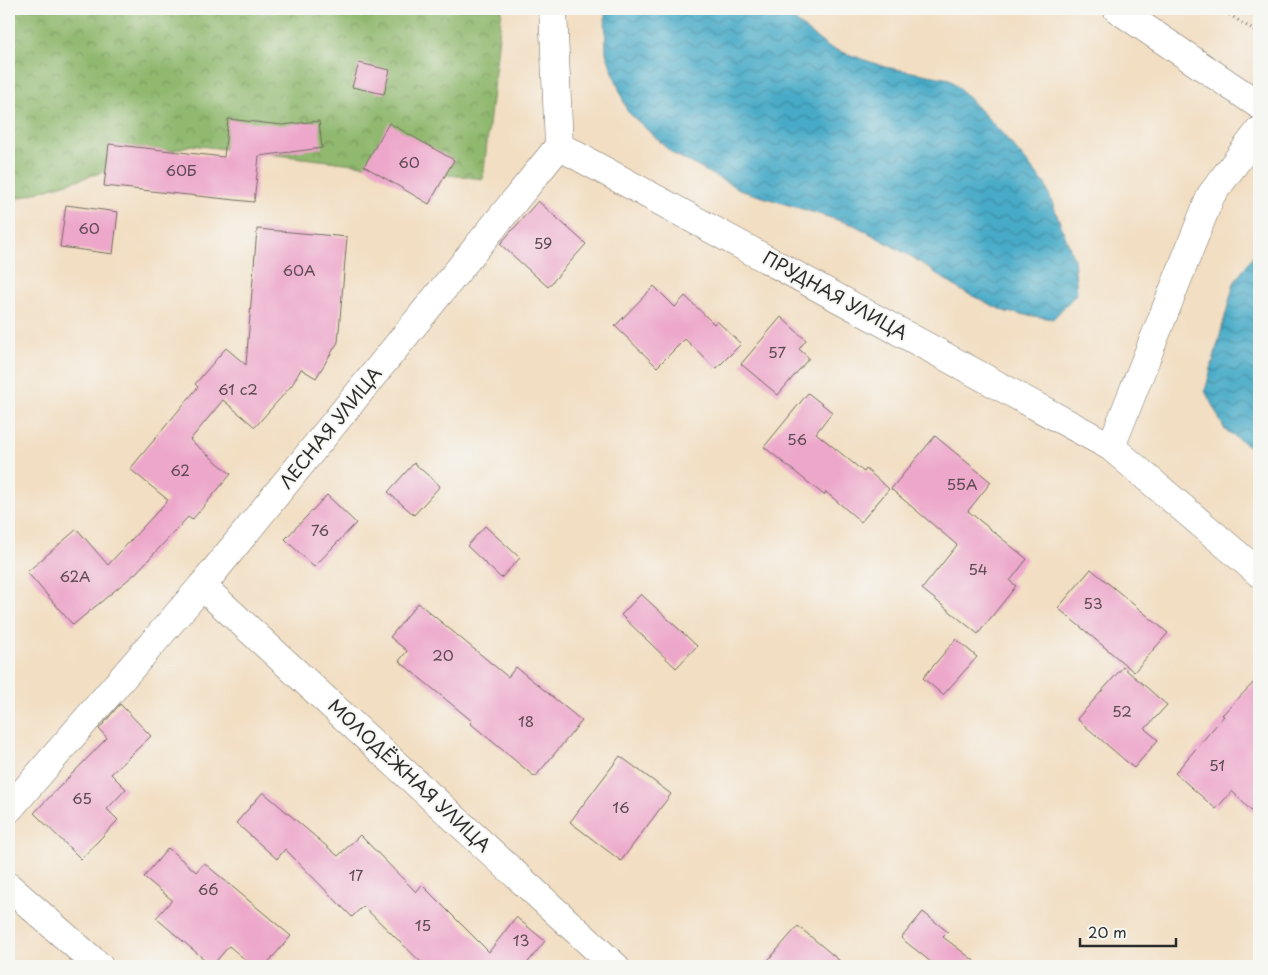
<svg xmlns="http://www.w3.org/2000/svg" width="1268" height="975" viewBox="0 0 1268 975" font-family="'Playpen Sans',sans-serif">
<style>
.forest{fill:url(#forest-crowns);stroke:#5e724c}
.water{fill:url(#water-waves);stroke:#396a79}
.building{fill:#eda7ca}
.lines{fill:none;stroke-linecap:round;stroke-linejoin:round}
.minor-casing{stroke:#716a60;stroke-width:29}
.path{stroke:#716a60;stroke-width:3;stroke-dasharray:1 4;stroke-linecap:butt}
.minor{stroke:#fff;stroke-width:28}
.labels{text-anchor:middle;stroke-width:4;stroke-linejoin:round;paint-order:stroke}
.number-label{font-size:15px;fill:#5c4a53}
.street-label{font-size:18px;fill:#2b2b2b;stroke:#f6f6f2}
</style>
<defs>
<pattern id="forest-crowns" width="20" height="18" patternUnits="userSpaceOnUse" patternTransform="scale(1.25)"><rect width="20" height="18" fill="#90b86e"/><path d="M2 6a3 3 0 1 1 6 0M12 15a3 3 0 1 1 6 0" fill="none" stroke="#76965b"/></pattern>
<pattern id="water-waves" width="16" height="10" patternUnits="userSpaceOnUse" patternTransform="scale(1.25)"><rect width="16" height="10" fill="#47aac7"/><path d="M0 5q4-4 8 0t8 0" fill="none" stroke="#3b8ba2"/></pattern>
</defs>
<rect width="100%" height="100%" fill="#f6f6f2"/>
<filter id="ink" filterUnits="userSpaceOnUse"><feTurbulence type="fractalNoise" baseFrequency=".02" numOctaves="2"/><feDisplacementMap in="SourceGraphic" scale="10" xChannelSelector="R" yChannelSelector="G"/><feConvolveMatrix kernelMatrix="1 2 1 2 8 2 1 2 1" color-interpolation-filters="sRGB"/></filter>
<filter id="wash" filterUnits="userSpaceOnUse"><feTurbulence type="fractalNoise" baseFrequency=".0096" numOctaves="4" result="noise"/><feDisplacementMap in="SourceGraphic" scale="20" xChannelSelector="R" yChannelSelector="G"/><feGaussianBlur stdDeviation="1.12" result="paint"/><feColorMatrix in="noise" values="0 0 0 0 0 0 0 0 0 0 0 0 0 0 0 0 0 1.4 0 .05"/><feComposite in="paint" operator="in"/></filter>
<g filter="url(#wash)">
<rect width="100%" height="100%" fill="#f2dec2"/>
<path class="forest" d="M9 9H502L483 179 191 145 9 201Z"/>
<g class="water">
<path d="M605 9H780L828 47 885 67 950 79 1002 133 1045 184 1074 259 1077 293 1053 319 1006 312 960 290 912 257 854 225 743 191 672 153 627 111 606 53Z"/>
<path d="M1259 247V453L1225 430 1205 391 1234 283Z"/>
</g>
<g id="blocks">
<g class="building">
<path d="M359 63 390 70 384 94 352 87Z"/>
<path d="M228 119 282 125 319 121 322 148 259 156 254 202 104 186 109 144 224 157Z"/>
<path d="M389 123 454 160 429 204 364 166Z"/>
<path d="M538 201 586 244 548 287 500 244Z"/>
<path d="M66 205 118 212 113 254 60 247Z"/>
<path d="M257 229 347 237 338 342 316 378 301 369 292 385 255 427 223 400 190 440 231 474 192 520 188 517 136 573 73 625 27 572 77 529 108 565 168 500 130 469 198 387 195 384 226 348 246 365Z"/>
<path d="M654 286 675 307 685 296 714 324 717 321 741 344 716 369 685 339 657 367 615 326Z"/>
<path d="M781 317 806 340 799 349 809 358 778 395 741 364Z"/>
<path d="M808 393 832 412 816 433 864 472 866 469 889 489 861 522 826 492 824 495 764 447Z"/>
<path d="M935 436 991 482 968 511 1027 559 1010 581 1016 586 978 634 922 589 957 545 891 489Z"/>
<path d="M414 463 440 486 414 515 388 492Z"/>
<path d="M327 495 356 523 314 567 285 539Z"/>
<path d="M485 526 520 558 501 578 467 546Z"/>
<path d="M1091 569 1168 633 1134 672 1058 608Z"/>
<path d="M641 594 697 646 676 668 621 615Z"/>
<path d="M418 603 508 677 516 667 582 721 535 777 470 723 472 721 399 661 407 651 390 637Z"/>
<path d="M956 639 977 657 943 695 923 678Z"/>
<path d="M1123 667 1167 705 1145 729 1158 740 1134 768 1077 719Z"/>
<path d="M1259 677V819L1232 791 1216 809 1175 773 1224 716 1222 715Z"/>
<path d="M120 704 151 736 111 774 126 789 107 809 118 820 81 859 34 813 107 738 99 729Z"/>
<path d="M620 756 671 794 621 861 570 822Z"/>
<path d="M263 792 338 856 360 835 416 892 422 885 489 952 516 917 545 941 525 966H425L363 906 352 917 285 849 277 859 236 823Z"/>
<path d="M168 848 196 872 204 863 291 936 265 966H253L229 946 212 966 156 918 172 900 144 877Z"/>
<path d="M923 912 948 932 943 937 981 966H936L901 938Z"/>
<path d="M798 926 846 966H763Z"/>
</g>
</g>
</g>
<g filter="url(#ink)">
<use href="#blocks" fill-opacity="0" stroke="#716a60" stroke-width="1"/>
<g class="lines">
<g class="minor-casing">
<g id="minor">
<path d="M1117 9 1259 105"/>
<path d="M559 146 1111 447 1259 573"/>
<path d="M1111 447 1211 195 1259 131"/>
<path d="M202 586 615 966"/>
<path d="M9 809 202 586 559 146 553 9"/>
<path d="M9 887 99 966"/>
</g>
</g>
<path class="path" d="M1221 9 1259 34"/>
<use href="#minor" class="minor"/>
</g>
</g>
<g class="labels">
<g class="number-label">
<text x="409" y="168">60</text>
<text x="181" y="176">60Б</text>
<text x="89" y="234">60</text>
<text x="543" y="249">59</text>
<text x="299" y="276">60А</text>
<text x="777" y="358">57</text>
<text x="238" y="395">61 с2</text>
<text x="797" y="445">56</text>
<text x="180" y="476">62</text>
<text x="962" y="490">55А</text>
<text x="320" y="536">76</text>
<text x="978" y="575">54</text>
<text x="75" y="582">62А</text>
<text x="1093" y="609">53</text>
<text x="443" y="661">20</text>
<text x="1122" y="717">52</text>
<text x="526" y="727">18</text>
<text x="1217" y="771">51</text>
<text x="82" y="804">65</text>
<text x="621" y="813">16</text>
<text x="356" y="881">17</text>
<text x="208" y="895">66</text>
<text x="423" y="931">15</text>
<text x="521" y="946">13</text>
</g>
<g class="street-label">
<text transform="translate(835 296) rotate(29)" y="6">ПРУДНАЯ УЛИЦА</text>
<text transform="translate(331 428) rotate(-51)" y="6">ЛЕСНАЯ УЛИЦА</text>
<text transform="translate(409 776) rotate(43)" y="6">МОЛОДЁЖНАЯ УЛИЦА</text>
</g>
</g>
<rect width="1268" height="975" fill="none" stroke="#f6f6f2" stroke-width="30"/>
<path d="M1080 938v8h96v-8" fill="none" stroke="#2b2b2b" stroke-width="2.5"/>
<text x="1088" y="938" font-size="15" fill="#2b2b2b" stroke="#f6f6f2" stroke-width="4" paint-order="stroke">20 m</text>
</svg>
